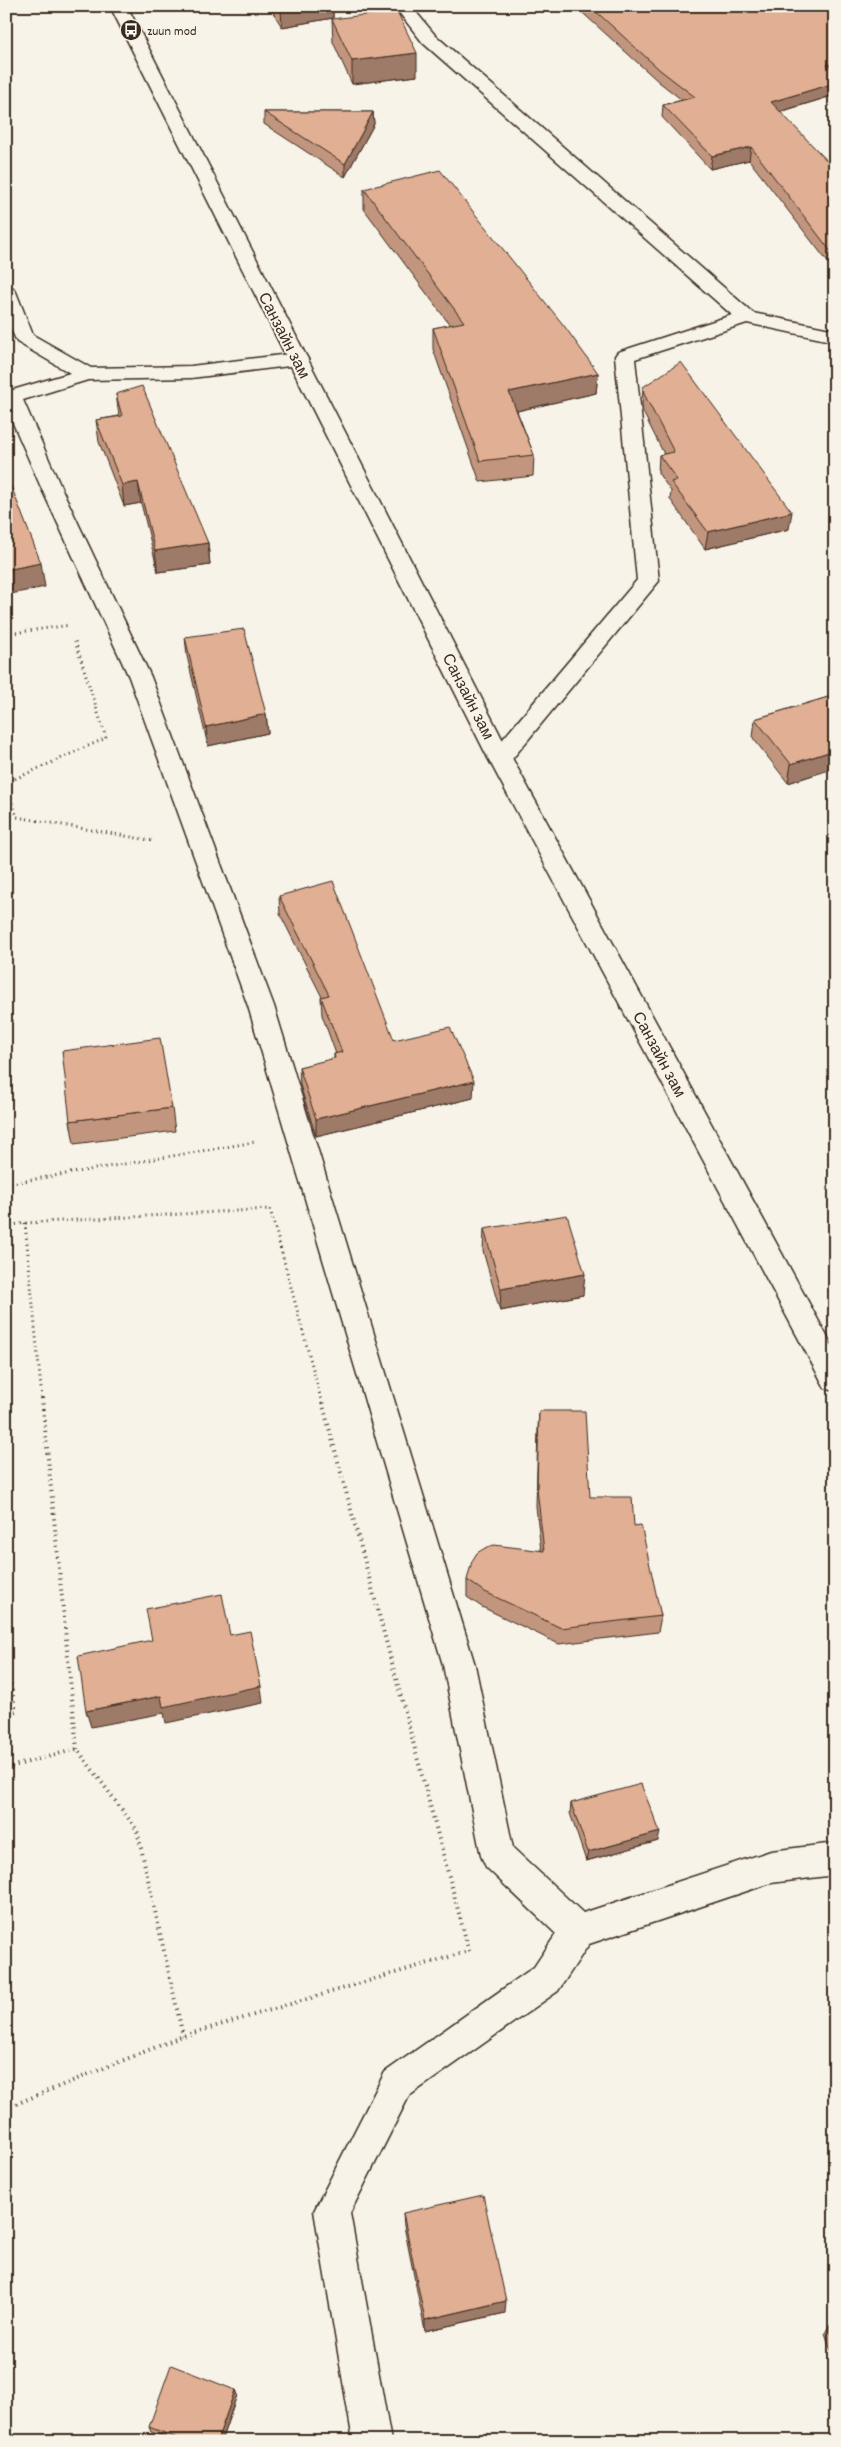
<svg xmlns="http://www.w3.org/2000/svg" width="841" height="2447" viewBox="0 0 841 2447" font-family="Dekko,sans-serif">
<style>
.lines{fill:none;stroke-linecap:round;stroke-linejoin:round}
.minor-casing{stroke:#3b2a1e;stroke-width:3}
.major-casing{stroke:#3b2a1e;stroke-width:3}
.path-far1{stroke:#3b2a1e;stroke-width:3;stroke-dasharray:1 4;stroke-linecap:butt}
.path{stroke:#3b2a1e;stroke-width:4;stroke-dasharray:1 4.5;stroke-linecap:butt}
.minor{fill:#f7f3e8;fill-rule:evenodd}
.major{fill:#f7f3e8;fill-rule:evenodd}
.wall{fill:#c2967e;stroke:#3b2a1e}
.shaded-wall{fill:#9e7a67;stroke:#3b2a1e}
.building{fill:#e1af93;stroke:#3b2a1e}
.labels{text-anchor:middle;stroke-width:4;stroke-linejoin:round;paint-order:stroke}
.far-poi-label{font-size:14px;fill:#3b2a1e;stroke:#f7f3e8;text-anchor:start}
.street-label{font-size:16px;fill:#3b2a1e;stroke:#f7f3e8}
</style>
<rect width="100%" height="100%" fill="#f7f3e8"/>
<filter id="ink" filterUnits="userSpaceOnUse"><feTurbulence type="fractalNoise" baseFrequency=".02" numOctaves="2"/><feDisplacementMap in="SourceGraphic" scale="10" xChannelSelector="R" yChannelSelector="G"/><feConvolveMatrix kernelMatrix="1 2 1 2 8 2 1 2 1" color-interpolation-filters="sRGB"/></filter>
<g filter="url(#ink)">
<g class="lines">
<g class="minor-casing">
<g id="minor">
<path d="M394 6H411L435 35 753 313 835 330V342L747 323 635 359 659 581 508 764 500 766 492 764 488 758 492 752 637 580 615 356 618 352 732 315 423 43Z"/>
<path d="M6 286 13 288 16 292 33 335 91 368 191 366 298 353 305 355 308 359 305 363 298 365 191 378 88 380 23 400 60 485 151 677 274 1006 475 1665 513 1848 583 1913 771 1851 835 1843V1875L771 1883 589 1944 558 1991 409 2096 350 2213 391 2441H353L314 2211 385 2072 534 1967 556 1934 486 1867 481 1856 443 1665 248 1006 129 677 40 485 6 407V392L70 373 17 342 6 318Z"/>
</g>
</g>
<g class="major-casing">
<path id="major" d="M110 6H127L512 758 835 1351V1391L825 1388 488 758Z"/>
</g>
<g class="path-far1">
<path d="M6 634 70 625"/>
<path d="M6 783 106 738 74 638"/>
<path d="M6 784 17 817 154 841"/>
<path d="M6 1184 255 1142"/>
<path d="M25 1223 42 1399"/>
<path d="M6 1226 25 1223 270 1209 321 1399"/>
</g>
<g class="path">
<path d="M42 1398 77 1749"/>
<path d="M6 1663 16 1711 6 1714"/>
<path d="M6 1768 77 1749 137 1830 183 2036"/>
<path d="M6 2108 183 2036 469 1951 321 1398"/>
</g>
<use href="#minor" class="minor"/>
<use href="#major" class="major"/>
</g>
<g class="wall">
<path d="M269 6H333V18L282 27Z"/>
<path d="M575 6H835V95L780 112 835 169V265H830L749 160 710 169 662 117 663 105 682 100 659 82Z"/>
<path d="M332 19 417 76 352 84 333 42Z"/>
<path d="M264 112H373L374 124 345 177 264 124Z"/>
<path d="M364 189 598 373 596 393 517 411 534 455 533 476 480 482 433 349V328L450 325 364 209Z"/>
<path d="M643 387 789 529 705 549 670 499 671 491 658 473 659 455 664 454 643 412 642 405Z"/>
<path d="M116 394 208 543 210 565 158 572 141 503 124 506 99 442 96 420 119 416Z"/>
<path d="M185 637 266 714 268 733 208 746 187 656Z"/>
<path d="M835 695V768L788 783 753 738 755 719Z"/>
<path d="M279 896 394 1040 473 1098 316 1136 300 1085 299 1067 334 1059V1054H336L322 1015 321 997H322L280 914Z"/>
<path d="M172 1108 175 1131 74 1144 70 1121Z"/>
<path d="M484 1229 583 1295 500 1311 483 1251Z"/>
<path d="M539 1411 590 1497 634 1526 661 1616 658 1632 559 1644 482 1607 467 1597V1580L541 1551 536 1506 538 1428Z"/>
<path d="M571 1803 658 1841 586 1861 570 1813Z"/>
<path d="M403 2213 505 2313 425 2331 404 2226Z"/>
<path d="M835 2325V2361L825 2333 829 2326Z"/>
<path d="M235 2390 237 2395 221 2441H174L151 2432 149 2427Z"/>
</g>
<g class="shaded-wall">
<path d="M296 6H333V18L282 27 281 9Z"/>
<path d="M417 53V76L352 84V61Z"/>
<path d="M835 63V75L827 65Z"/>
<path d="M835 83V95L769 115 771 102Z"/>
<path d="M373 112 374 124 345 177V164Z"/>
<path d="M751 147 749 160 710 169 712 156Z"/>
<path d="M835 252V265H830L832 253Z"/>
<path d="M598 373 596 393 508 413 509 392Z"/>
<path d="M138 482 141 503 124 506 122 485Z"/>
<path d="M792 512 789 529 705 549 708 532Z"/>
<path d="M208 543 210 565 158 572 155 551Z"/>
<path d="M41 563 45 587 6 595V570Z"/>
<path d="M266 714 268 733 208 746 206 727Z"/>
<path d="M835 750V768L788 783 791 764Z"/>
<path d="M474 1081 473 1098 316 1136V1119Z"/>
<path d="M585 1274 583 1295 500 1311 501 1289Z"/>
<path d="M261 1686 263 1703 166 1723 164 1713 91 1727 86 1711 161 1696Z"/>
<path d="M660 1832 658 1841 586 1861 588 1852Z"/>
<path d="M506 2301 505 2313 425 2331V2320Z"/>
<path d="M235 2390 237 2395 221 2441H217Z"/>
</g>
<g class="building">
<path d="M279 6H296L281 9Z"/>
<path d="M590 6H835V63L827 65 835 70V83L771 102 835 169V252L832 253 751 147 712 156 663 105 695 97 660 70Z"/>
<path d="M397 11 417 53 352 61 332 19Z"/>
<path d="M264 112H373L345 164Z"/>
<path d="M440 170 565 327 598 373 509 392 534 455 480 461 433 328 464 322 364 189Z"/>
<path d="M681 362 792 512 708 532 671 482 677 480 659 455 674 452 644 394 643 387Z"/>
<path d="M142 386 208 543 155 551 138 482 122 485 96 420 122 416 116 394Z"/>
<path d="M6 473 41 563 6 570Z"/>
<path d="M244 629 266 714 206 727 185 637Z"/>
<path d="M835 695V750L791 764 755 719Z"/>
<path d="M333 881 394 1040 450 1027 474 1081 316 1119 299 1067 335 1058 334 1054 342 1052 321 997 329 995 279 896Z"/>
<path d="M160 1038 172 1108 70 1121 62 1051Z"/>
<path d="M567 1215 585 1274 501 1289 484 1229Z"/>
<path d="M539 1411H585L590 1497H632L634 1526 641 1525 661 1616 561 1628 483 1591 467 1580 472 1561 477 1553 485 1548 494 1545 544 1551 537 1489Z"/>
<path d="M222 1594 230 1635 250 1631 261 1686 163 1707 161 1696 86 1711 78 1656 152 1640 146 1609Z"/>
<path d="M641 1784 660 1832 588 1852 571 1803Z"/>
<path d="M483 2195 506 2301 425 2320 403 2213Z"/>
<path d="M835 2325V2344L829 2326Z"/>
<path d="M171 2365 235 2390 217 2441H185L149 2427Z"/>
</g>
</g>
<defs>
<g id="bus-disc" transform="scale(1.125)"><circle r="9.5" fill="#3b2a1e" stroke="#f7f3e8"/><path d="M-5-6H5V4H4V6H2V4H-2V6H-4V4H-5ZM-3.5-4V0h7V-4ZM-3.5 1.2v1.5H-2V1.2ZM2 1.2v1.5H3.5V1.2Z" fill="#fff"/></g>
</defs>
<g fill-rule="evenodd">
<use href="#bus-disc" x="131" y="30"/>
</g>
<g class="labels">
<g class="far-poi-label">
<text x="147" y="35">zuun mod</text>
</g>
<g class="street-label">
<text transform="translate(285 335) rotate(63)" y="6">Санзайн зам</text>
<text transform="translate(469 696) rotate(63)" y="6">Санзайн зам</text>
<text transform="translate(660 1054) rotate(62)" y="6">Санзайн зам</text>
</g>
</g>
<rect width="841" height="2447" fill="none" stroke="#f7f3e8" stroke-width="25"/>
<rect x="12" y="12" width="816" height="2422" fill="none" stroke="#3b2a1e" stroke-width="2" filter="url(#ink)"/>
</svg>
